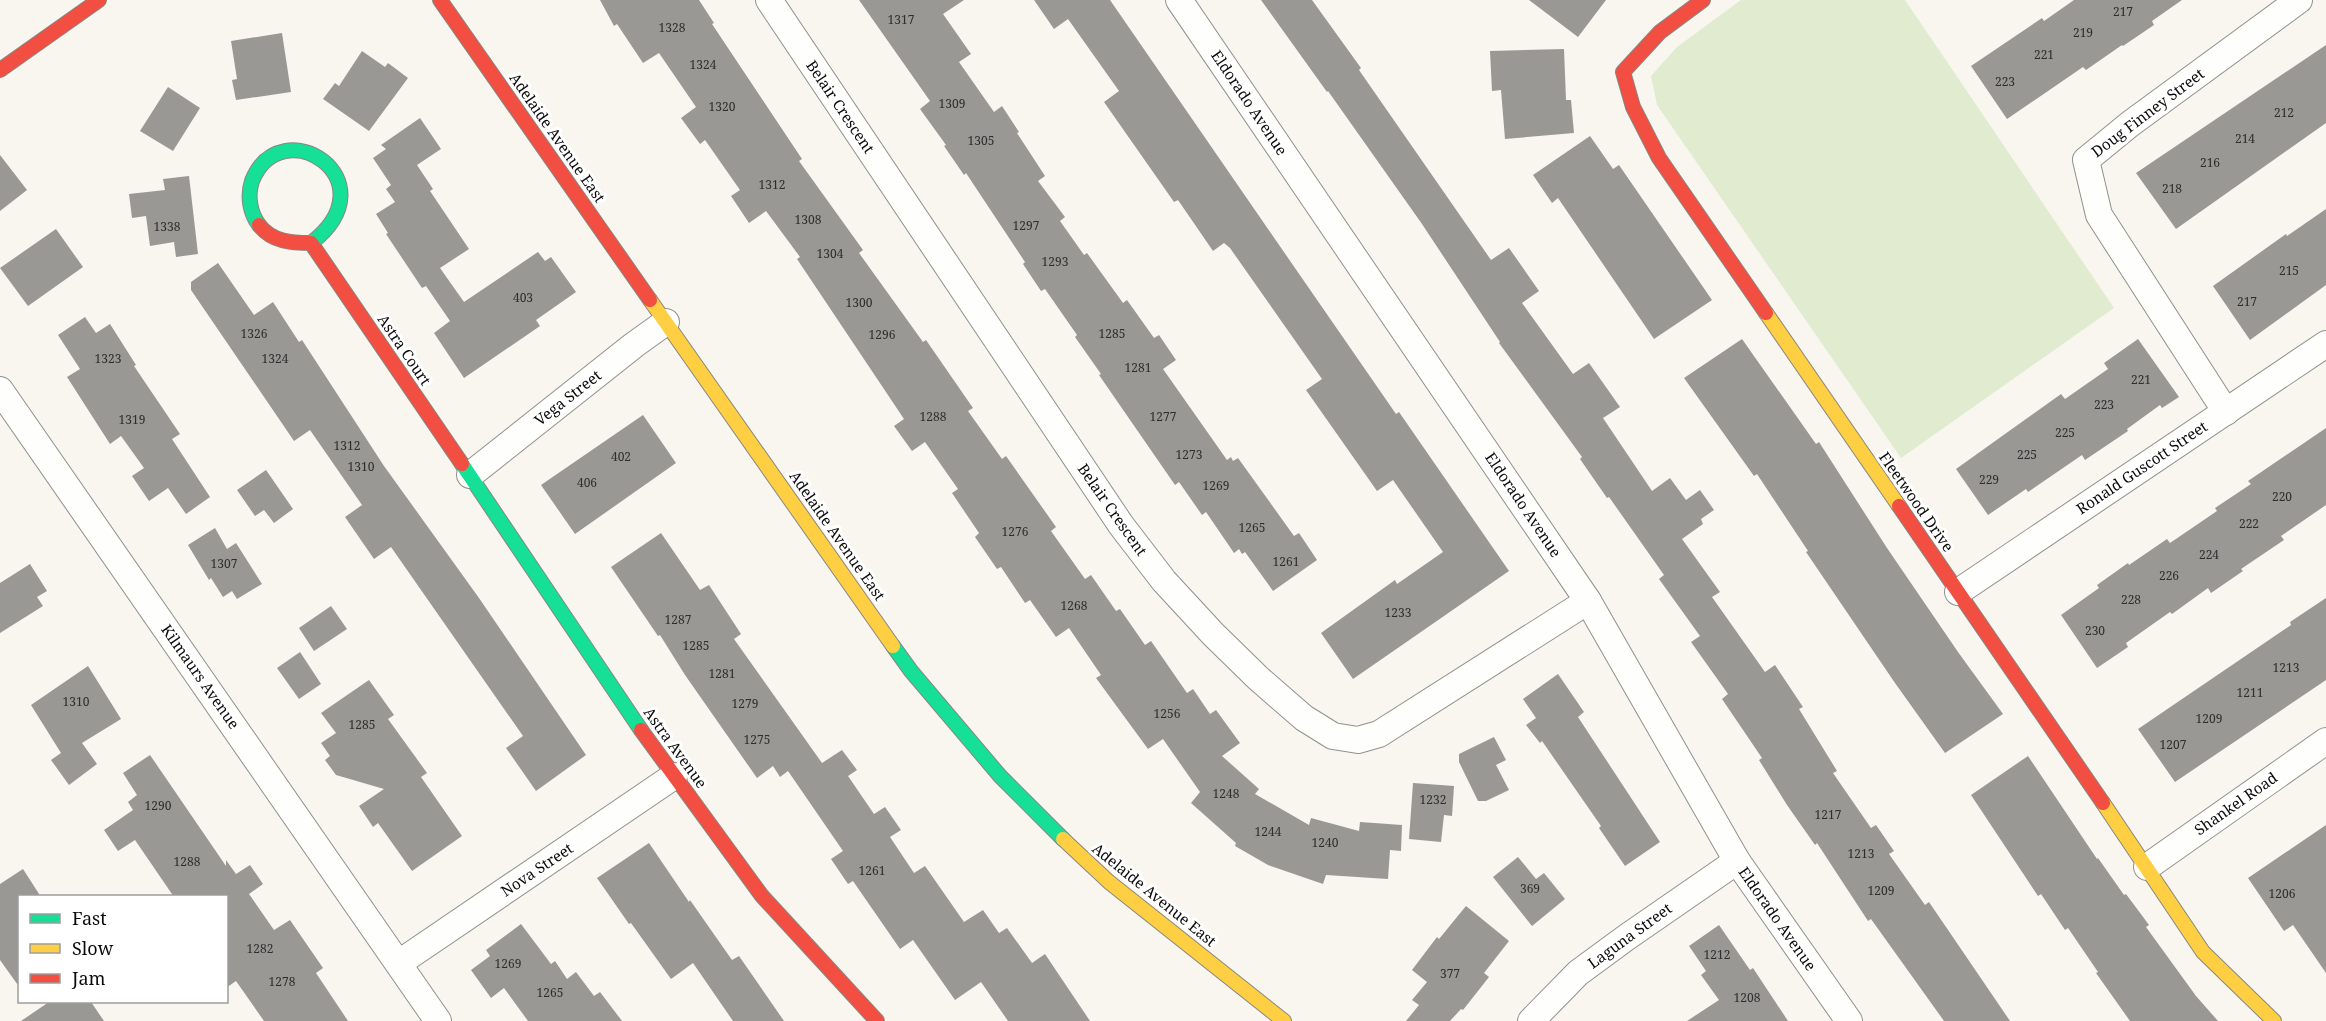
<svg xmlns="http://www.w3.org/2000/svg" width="2326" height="1021" viewBox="0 0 2326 1021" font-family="'Noto Serif',serif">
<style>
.green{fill:#e1ebd0}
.building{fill:#9a9894}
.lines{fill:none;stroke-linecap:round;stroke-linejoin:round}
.street-casing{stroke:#91908d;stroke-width:28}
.fast-casing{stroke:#888783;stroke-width:16}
.slow-casing{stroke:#888783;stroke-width:16}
.jam-casing{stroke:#888783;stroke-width:16}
.street{stroke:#fefefc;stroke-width:26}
.fast{stroke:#16e098;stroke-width:14}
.slow{stroke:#ffcf43;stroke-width:14}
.jam{stroke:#f24e42;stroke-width:14}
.labels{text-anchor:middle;stroke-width:6;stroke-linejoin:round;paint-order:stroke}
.number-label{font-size:12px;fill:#2e2e2c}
.street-label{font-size:15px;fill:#0a0a0a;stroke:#fff}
</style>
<rect width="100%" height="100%" fill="#f8f6ee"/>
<path class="green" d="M1741 0H1905L2114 308 1901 458 1657 105 1651 76 1677 47Z"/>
<g class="building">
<path d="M600 0H699L714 23 712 24 802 159 799 161 863 250 859 253 923 342 926 340 973 408 968 411 1002 459 1006 456 1056 527 1051 531 1085 579 1091 575 1116 611 1120 609 1145 645 1151 641 1187 693 1193 689 1210 714 1216 710 1240 743 1222 756 1259 789 1255 794 1309 825 1311 818 1359 831 1360 822 1402 825 1401 851 1390 850 1388 879 1326 875 1323 884 1268 865 1235 846 1236 843 1191 803 1200 792 1163 739 1148 749 1096 678 1101 675 1069 628 1056 637 1030 600 1025 603 1001 567 997 569 975 537 979 533 952 493 958 489 925 442 912 451 894 426 904 419 797 259 800 257 766 211 749 223 731 196 740 190 705 140 700 144 681 118 696 107 659 53 643 63 617 24 614 26Z"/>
<path d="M859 0H964L943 14 971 54 959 62 994 112 1002 106 1019 132 1017 133 1045 176 1038 181 1065 217 1060 221 1084 255 1087 253 1123 303 1127 300 1154 338 1159 335 1176 360 1163 369 1227 460 1231 457 1233 461 1238 458 1294 536 1299 533 1317 560 1273 591 1245 552 1242 554 1239 549 1234 553 1206 512 1202 515 1179 482 1175 485 1099 375 1101 374 1075 337 1077 335 1045 289 1041 291 1023 264 1025 262 966 173 964 175 944 146 946 145 920 109 930 101Z"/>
<path d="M1034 0H1110L1277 242 1396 414 1399 412 1509 571 1353 679 1321 633 1395 580 1397 584 1443 552 1393 480 1377 491 1306 390 1322 379 1230 248 1224 243 1213 251 1178 200 1174 202 1104 102 1119 91 1068 19 1054 29Z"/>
<path d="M1261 0H1312L1361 68 1359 70 1491 260 1509 248 1539 291 1522 303 1573 374 1589 363 1620 407 1603 418 1652 491 1670 478 1686 500 1700 490 1714 510 1701 519 1703 524 1682 539 1720 592 1712 597 1765 672 1775 665 1803 707 1799 709 1837 771 1833 773 1871 828 1876 825 1894 851 1889 854 1925 905 1929 902 2010 1021H1944L1871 919 1868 921 1817 843 1815 845 1787 805 1759 760 1762 758 1722 699 1728 694 1691 642 1700 636 1659 579 1664 575 1609 497 1607 498 1580 459 1582 457 1499 343 1500 342 1422 224 1328 91 1327 92Z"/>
<path d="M1529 0H1606L1578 37Z"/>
<path d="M2074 0H2182L2152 21 2154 25 2123 46 2122 45 2086 70 2083 67 2007 119 1971 66 2042 18 2044 21Z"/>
<path d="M282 33 291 92 236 100 232 80 237 79 231 41Z"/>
<path d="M2326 45V123L2176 229 2136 173Z"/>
<path d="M1564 49 1566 100H1571L1574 133 1505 139 1501 90 1492 91 1490 51Z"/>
<path d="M362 51 385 67 388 63 408 78 369 131 323 99 335 83 339 86Z"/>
<path d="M168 87 200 108 173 151 140 131Z"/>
<path d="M420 118 441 149 417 165 433 189 430 191 469 249 440 268 464 302 538 252 545 261 551 257 576 292 536 320 540 326 464 378 434 333 450 321 426 286 422 288 386 234 388 233 376 214 395 202 386 189 391 185 373 158 386 149 381 145Z"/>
<path d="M1590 136 1613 169 1619 165 1712 300 1654 339 1558 198 1552 203 1533 175Z"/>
<path d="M0 155 27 190 0 211Z"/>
<path d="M189 176 198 254 176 257 174 242 150 246 146 216 132 218 129 194 165 190 163 179Z"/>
<path d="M2326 209V285L2250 340 2213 286 2286 234 2287 236Z"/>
<path d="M56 229 83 267 28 306 0 268Z"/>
<path d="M218 263 254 315 273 302 299 342 302 340 384 466 479 598 586 755 536 791 506 748 523 736 391 547 374 559 345 517 362 505 310 430 294 441 191 290V282Z"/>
<path d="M85 317 96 333 110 324 136 365 134 366 180 434 172 439 210 497 186 514 168 488 149 501 132 476 144 468 121 436 110 444 67 377 80 369 58 335Z"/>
<path d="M1742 339 1816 444 1819 442 1887 548 1958 652 2003 714 1945 753 1895 683 1806 552 1808 551 1757 474 1754 476 1684 378Z"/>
<path d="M2138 339 2179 397 2162 408 2160 405 2127 429 2128 431 2085 460 2082 455 2028 492 2026 489 1988 515 1956 469 2061 394 2065 399 2108 369 2104 363Z"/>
<path d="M643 415 676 463 575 534 541 485Z"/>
<path d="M2326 428V505L2281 536 2284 540 2241 569 2243 571 2211 593 2208 588 2172 614 2170 612 2126 643 2128 647 2097 668 2061 615 2099 588 2097 585 2128 563 2129 565 2167 539 2170 543 2217 511 2215 508 2251 484 2248 481Z"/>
<path d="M266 470 293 509 274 523 264 510 255 516 237 490Z"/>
<path d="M215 528 227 549 236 543 262 584 237 599 232 591 223 597 211 578 209 580 188 545Z"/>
<path d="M661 533 700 590 709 585 741 634 734 639 822 763 842 750 857 770 848 776 874 814 885 807 901 830 890 837 914 873 925 866 964 922 983 910 999 933 1007 928 1032 963 1045 954 1090 1021H1008L981 982 955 1000 913 940 900 949 853 881 848 884 831 859 843 851 788 771 780 777 773 766 757 778 685 675 660 635 658 636 611 567Z"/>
<path d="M30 564 47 591 37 597 43 606 0 633V583Z"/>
<path d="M2326 598V680L2175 782 2138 729 2291 625 2290 622Z"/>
<path d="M331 606 347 629 314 651 299 628Z"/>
<path d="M300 652 321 684 299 699 277 668Z"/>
<path d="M88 666 121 719 82 743 97 764 69 785 51 760 61 753 31 705Z"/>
<path d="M1558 674 1584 712 1578 717 1660 842 1625 866 1599 828 1601 826 1542 741 1540 743 1526 725 1536 718 1523 699Z"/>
<path d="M369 680 394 715 388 719 427 773 421 777 462 836 412 871 378 823 373 827 359 806 384 789 336 775 325 760 330 756 321 743 336 733 321 713Z"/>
<path d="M1494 737 1506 760 1496 765 1509 790 1486 801H1478L1459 762V754Z"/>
<path d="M150 755 226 866V860L236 874 250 865 263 884 249 894 274 930 290 920 323 968 316 973 348 1021H264L236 981 226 988V897H174L135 840 118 851 104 830 133 810 128 802 137 795 123 773Z"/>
<path d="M2028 756 2097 859 2098 858 2124 895 2126 894 2149 925 2146 927 2196 996 2218 1021H2130L2096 973 2098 972 2068 928 2065 930 2041 894 2038 896 1971 795Z"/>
<path d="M1413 783 1454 786 1452 816 1444 815 1441 842 1409 839Z"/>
<path d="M2326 825V973L2293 925 2284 931 2248 878Z"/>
<path d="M649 843 689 902 690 900 732 960 739 956 784 1021H733L693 963 671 979 631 923 629 924 597 878Z"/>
<path d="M1518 857 1536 879 1544 873 1565 899 1532 926 1493 877Z"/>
<path d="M23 869 41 897H20V988L0 960V884Z"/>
<path d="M1466 906 1509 941 1484 973 1489 977 1463 1010 1461 1009 1450 1021H1406L1419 1005 1412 1000 1427 982 1412 970 1437 937 1439 939Z"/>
<path d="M521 924 551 964 555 961 567 979 576 972 594 996 600 992 622 1021H528L504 988 491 998 471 970 490 956 486 950Z"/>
<path d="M1719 925 1750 970 1753 968 1788 1021H1687L1719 1000 1701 975 1706 971 1689 946Z"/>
<path d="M49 1002H91L104 1021H21Z"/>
</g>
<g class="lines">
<g class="street-casing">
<g id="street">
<path d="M769 0 1121 525 1164 581 1213 634 1258 678 1304 718 1333 736 1358 740 1379 734 1588 601"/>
<path d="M1179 0 1588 601 1737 861 1849 1021"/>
<path d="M0 390 438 1021"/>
<path d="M2226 412 2099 215 2086 160 2130 124 2299 0"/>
<path d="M470 475 634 345 666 322"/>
<path d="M1958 592 2326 344"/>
<path d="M2147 867 2326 741"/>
<path d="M399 963 674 776"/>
<path d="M1531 1021 1578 973 1627 937 1737 861"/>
</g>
</g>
<g class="fast-casing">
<g id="fast">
<path d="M259 225C250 213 247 196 252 181 281 108 393 180 311 243"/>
<path d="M462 464 641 730"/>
<path d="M893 646 911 671 1000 776 1063 839"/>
</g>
</g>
<g class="slow-casing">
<g id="slow">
<path d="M650 300 893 646"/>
<path d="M1766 313 1899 506"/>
<path d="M2103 803 2203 952 2274 1021"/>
<path d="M1063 839 1109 882 1284 1021"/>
</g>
</g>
<g class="jam-casing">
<g id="jam">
<path d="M440 0 650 300"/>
<path d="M1703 0 1660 32 1623 72 1633 107 1659 158 1766 313"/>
<path d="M0 70 99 0"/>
<path d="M259 225C272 242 292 243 311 243L462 464"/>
<path d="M1899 506 2103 803"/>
<path d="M641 730 762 896 877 1021"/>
</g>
</g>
<use href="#street" class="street"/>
<use href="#fast" class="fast"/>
<use href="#slow" class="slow"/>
<use href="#jam" class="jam"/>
</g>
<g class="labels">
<g class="number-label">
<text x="2123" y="16">217</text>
<text x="901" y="24">1317</text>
<text x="672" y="32">1328</text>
<text x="2083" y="37">219</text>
<text x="2044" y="59">221</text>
<text x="703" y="69">1324</text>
<text x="2005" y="86">223</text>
<text x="952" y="108">1309</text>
<text x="722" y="111">1320</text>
<text x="2284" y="117">212</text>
<text x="2245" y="143">214</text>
<text x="981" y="145">1305</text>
<text x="2210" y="167">216</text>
<text x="772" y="189">1312</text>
<text x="2172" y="193">218</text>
<text x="808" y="224">1308</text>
<text x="1026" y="230">1297</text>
<text x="167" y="231">1338</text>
<text x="830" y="258">1304</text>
<text x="1055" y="266">1293</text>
<text x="2289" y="275">215</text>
<text x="523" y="302">403</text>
<text x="2247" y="306">217</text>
<text x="859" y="307">1300</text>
<text x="254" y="338">1326</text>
<text x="1112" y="338">1285</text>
<text x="882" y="339">1296</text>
<text x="108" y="363">1323</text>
<text x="275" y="363">1324</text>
<text x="1138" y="372">1281</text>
<text x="2141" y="384">221</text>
<text x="2104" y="409">223</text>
<text x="933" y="421">1288</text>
<text x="1163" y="421">1277</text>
<text x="132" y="424">1319</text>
<text x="2065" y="437">225</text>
<text x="347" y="450">1312</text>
<text x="1189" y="459">1273</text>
<text x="2027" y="459">225</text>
<text x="621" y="461">402</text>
<text x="361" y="471">1310</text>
<text x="1989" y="484">229</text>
<text x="587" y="487">406</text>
<text x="1216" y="490">1269</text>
<text x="2282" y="501">220</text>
<text x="2249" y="528">222</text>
<text x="1252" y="532">1265</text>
<text x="1015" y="536">1276</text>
<text x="2209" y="559">224</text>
<text x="1286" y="566">1261</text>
<text x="224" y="568">1307</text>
<text x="2169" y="580">226</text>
<text x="2131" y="604">228</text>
<text x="1074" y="610">1268</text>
<text x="1398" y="617">1233</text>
<text x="678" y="624">1287</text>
<text x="2095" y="635">230</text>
<text x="696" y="650">1285</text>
<text x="2286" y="672">1213</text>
<text x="722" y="678">1281</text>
<text x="2250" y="697">1211</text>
<text x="76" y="706">1310</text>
<text x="745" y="708">1279</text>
<text x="1167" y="718">1256</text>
<text x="2209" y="723">1209</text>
<text x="362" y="729">1285</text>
<text x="757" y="744">1275</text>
<text x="2173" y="749">1207</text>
<text x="1226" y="798">1248</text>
<text x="1433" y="804">1232</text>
<text x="158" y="810">1290</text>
<text x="1828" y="819">1217</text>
<text x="1268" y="836">1244</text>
<text x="1325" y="847">1240</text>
<text x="1861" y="858">1213</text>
<text x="187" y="866">1288</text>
<text x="872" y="875">1261</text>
<text x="1530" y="893">369</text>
<text x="1881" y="895">1209</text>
<text x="2282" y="898">1206</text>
<text x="260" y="953">1282</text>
<text x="1717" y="959">1212</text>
<text x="508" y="968">1269</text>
<text x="1450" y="978">377</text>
<text x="282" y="986">1278</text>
<text x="550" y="997">1265</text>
<text x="1747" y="1002">1208</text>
</g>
<g class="street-label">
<text transform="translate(1249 103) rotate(56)" y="5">Eldorado Avenue</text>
<text transform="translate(840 107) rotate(56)" y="5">Belair Crescent</text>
<text transform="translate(2148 113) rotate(-37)" y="5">Doug Finney Street</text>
<text transform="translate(557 138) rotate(55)" y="5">Adelaide Avenue East</text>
<text transform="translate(404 350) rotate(56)" y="5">Astra Court</text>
<text transform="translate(568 398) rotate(-38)" y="5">Vega Street</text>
<text transform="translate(2142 468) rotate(-34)" y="5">Ronald Guscott Street</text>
<text transform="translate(1916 502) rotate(55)" y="5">Fleetwood Drive</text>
<text transform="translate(1523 505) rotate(56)" y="5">Eldorado Avenue</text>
<text transform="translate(1112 510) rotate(55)" y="5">Belair Crescent</text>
<text transform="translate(837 536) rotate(55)" y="5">Adelaide Avenue East</text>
<text transform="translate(200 677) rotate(55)" y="5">Kilmaurs Avenue</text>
<text transform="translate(675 748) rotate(54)" y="5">Astra Avenue</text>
<text transform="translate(2236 804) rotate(-35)" y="5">Shankel Road</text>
<text transform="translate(537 870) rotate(-34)" y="5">Nova Street</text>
<text transform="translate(1154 895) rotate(39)" y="5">Adelaide Avenue East</text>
<text transform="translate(1777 919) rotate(55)" y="5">Eldorado Avenue</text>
<text transform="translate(1630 936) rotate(-36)" y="5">Laguna Street</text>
</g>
</g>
<rect x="18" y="895" width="210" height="108" fill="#ffffff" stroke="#9d9d9d" stroke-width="1.5"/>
<rect x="30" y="914" width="30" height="9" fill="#16e098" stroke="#9d9d9d" stroke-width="1.5"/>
<text x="72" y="925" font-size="18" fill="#0a0a0a">Fast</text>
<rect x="30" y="944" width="30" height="9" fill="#ffcf43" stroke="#9d9d9d" stroke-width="1.5"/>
<text x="72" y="955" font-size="18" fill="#0a0a0a">Slow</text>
<rect x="30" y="974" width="30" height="9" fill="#f24e42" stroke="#9d9d9d" stroke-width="1.5"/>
<text x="72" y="985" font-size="18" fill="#0a0a0a">Jam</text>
</svg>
